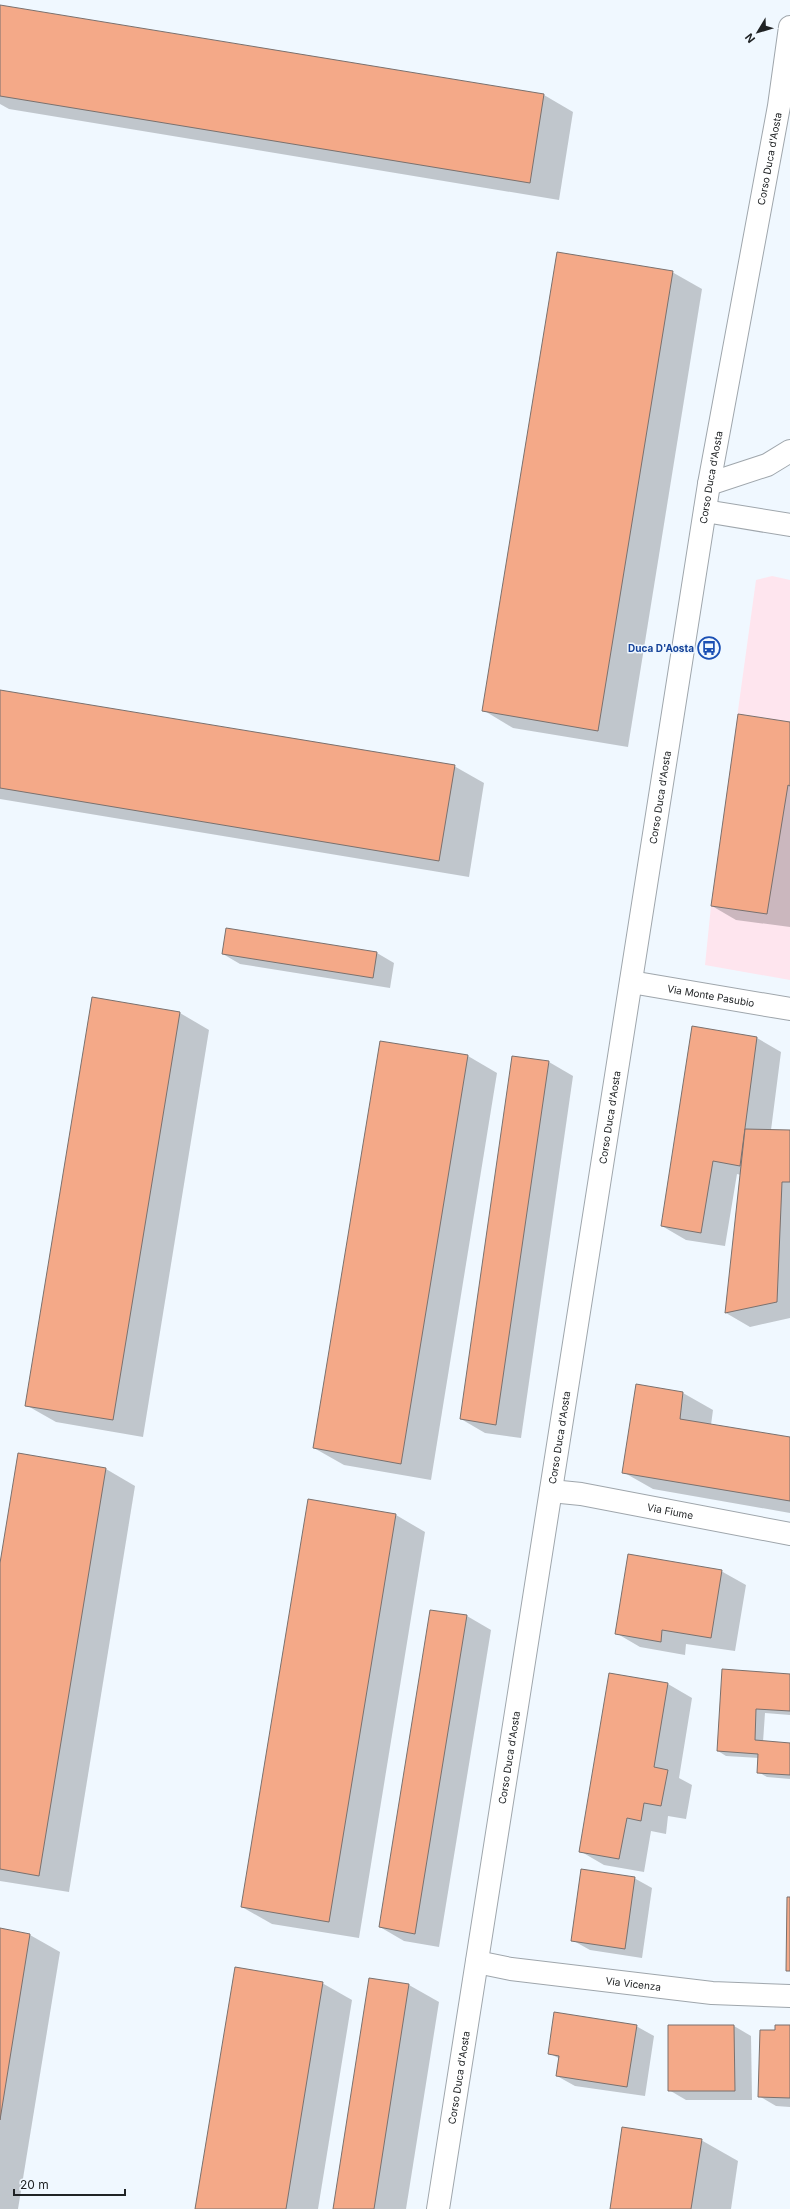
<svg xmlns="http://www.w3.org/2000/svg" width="790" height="2209" viewBox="0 0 790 2209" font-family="Inter,sans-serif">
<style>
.education{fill:#fee5ee}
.shadow{fill:#0003}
.building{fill:#f4a988;stroke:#7a716e}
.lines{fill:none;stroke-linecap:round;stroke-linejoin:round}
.minor-casing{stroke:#9fa6ac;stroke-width:24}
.minor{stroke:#fff;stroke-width:22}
.labels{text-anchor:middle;stroke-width:3;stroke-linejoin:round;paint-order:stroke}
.street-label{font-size:10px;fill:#202325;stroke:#f0f8ff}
.transit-label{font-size:10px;font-weight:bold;fill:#164399;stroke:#f0f8ff;text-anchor:end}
</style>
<rect width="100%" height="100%" fill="#f0f8ff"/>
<path class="education" d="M772 576 790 580V980L705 965 711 906 756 580Z"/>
<g class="shadow">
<path d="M0 6 544 95 573 112 559 200 9 109 0 104Z"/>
<path d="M672 272 702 289 628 747 513 728 483 710Z"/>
<path d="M0 691 454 766 484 783 469 877 0 799Z"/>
<path d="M790 723V927L736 920 712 906Z"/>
<path d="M227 930 377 953 394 963 390 988 240 964 223 954Z"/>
<path d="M180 1013 209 1030 143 1437 56 1422 26 1405Z"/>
<path d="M757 1038 781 1052 771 1130 790 1131V1318L750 1327 726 1313 741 1175 737 1174 725 1246 686 1240 662 1226Z"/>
<path d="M468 1056 497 1073 431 1480 344 1465 314 1448Z"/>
<path d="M549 1062 573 1076 521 1438 485 1433 461 1419Z"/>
<path d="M637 1385 683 1393 713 1410 711 1425 790 1438V1513L653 1489 623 1472Z"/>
<path d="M106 1469 135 1486 69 1892 0 1881V1569Z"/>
<path d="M396 1515 425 1532 359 1938 272 1924 242 1907Z"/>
<path d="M721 1571 746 1585 735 1651 686 1644 685 1655 640 1647 616 1633Z"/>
<path d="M467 1616 491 1630 439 1947 404 1941 380 1927Z"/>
<path d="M723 1671 790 1675V1715L765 1713 763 1742 790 1744V1779L767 1777 758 1772 759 1758 726 1756 718 1751Z"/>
<path d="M668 1684 692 1698 679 1778 692 1785 686 1819 668 1816 666 1834 651 1831 644 1872 604 1865 580 1851Z"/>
<path d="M634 1878 652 1888 642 1958 590 1950 572 1940Z"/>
<path d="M0 1929 30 1935 60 1952 18 2209H0Z"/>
<path d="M322 1983 352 2000 318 2209H196Z"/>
<path d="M409 1985 439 2002 406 2209H334Z"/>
<path d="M636 2026 654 2036 645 2096 575 2086 557 2076 560 2059 549 2053Z"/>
<path d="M669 2026H734L751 2036 752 2100H686L669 2090Z"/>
<path d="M790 2026V2107L776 2106 759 2096 775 2031Z"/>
<path d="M701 2140 738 2161 731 2209H611Z"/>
</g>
<g class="building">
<path d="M0 5 544 94 530 183 0 96Z"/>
<path d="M557 252 673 271 598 731 482 711Z"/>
<path d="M0 690 455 765 439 861 0 788Z"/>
<path d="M738 714 790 722V786L788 785 767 914 711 906Z"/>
<path d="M226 928 377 952 373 978 222 954Z"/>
<path d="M92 997 180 1012 113 1420 25 1406Z"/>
<path d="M692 1026 757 1037 740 1166 713 1161 701 1233 661 1226Z"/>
<path d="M380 1041 468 1055 401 1464 313 1448Z"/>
<path d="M512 1056 549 1061 496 1425 460 1419Z"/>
<path d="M745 1129 790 1130V1182H782L777 1302 725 1313Z"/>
<path d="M636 1384 683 1392 680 1419 790 1437V1501L622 1473Z"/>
<path d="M18 1453 106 1468 39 1876 0 1869V1563Z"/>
<path d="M308 1499 396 1514 329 1922 241 1907Z"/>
<path d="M628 1554 722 1570 711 1638 662 1630 661 1642 615 1634Z"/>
<path d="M430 1610 467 1615 415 1934 379 1927Z"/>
<path d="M722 1669 790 1674V1711L756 1709 755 1740 790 1743V1775L757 1773 758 1754 717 1751Z"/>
<path d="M609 1673 668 1683 654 1767 668 1770 661 1806 644 1803 641 1821 627 1818 619 1859 579 1852Z"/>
<path d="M581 1869 635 1877 625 1949 571 1941Z"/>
<path d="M787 1897H790V1971H786Z"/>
<path d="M0 1928 30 1934 0 2120Z"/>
<path d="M235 1967 323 1982 286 2209H195Z"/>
<path d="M369 1978 409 1984 374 2209H333Z"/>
<path d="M554 2012 637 2025 627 2087 556 2076 559 2056 548 2054Z"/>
<path d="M668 2025H734L735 2091H668Z"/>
<path d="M775 2025H790V2098L758 2097 760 2030H775Z"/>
<path d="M622 2127 702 2139 691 2209H610Z"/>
</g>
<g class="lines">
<g class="minor-casing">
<g id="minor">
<path d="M709 484 767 465 790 451"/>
<path d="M705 511 790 525"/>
<path id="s1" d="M631 982 790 1009"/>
<path id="s2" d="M551 1491 581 1494 790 1534"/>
<path id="s3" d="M477 1962 511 1969 712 1993 790 1996"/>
<path id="s4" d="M438 2209 709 484 779 106 790 27"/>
</g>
</g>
<use href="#minor" class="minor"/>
</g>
<defs>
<g id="bus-ring" transform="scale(1.15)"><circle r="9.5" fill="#f0f8ff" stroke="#1a4fb4" stroke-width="1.5"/><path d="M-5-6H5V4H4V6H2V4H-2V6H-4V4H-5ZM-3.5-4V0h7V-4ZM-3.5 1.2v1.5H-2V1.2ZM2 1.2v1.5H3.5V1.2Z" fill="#1a4fb4"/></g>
</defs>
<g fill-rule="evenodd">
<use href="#bus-ring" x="709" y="648"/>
</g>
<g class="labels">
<g class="street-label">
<text dy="4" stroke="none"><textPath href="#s4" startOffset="2077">Corso Duca d'Aosta</textPath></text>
<text dy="4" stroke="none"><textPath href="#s4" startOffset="1753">Corso Duca d'Aosta</textPath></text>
<text dy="4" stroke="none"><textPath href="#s4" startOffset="1429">Corso Duca d'Aosta</textPath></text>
<text dy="4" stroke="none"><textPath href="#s1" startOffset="81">Via Monte Pasubio</textPath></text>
<text dy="4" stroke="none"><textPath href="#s4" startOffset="1105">Corso Duca d'Aosta</textPath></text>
<text dy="4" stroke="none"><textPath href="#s4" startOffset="781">Corso Duca d'Aosta</textPath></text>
<text dy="4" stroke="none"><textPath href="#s2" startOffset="121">Via Fiume</textPath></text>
<text dy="4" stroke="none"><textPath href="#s4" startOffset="457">Corso Duca d'Aosta</textPath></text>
<text dy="4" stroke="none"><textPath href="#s3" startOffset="158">Via Vicenza</textPath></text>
<text dy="4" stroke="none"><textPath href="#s4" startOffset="133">Corso Duca d'Aosta</textPath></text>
</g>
<g class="transit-label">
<text x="694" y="652">Duca D'Aosta</text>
</g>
</g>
<g transform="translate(758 32) rotate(232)" stroke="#f0f8ff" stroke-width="3" paint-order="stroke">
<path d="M0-3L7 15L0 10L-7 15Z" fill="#202325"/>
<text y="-6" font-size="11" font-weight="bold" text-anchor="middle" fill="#202325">N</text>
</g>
<path d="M14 2189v6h111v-6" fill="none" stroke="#202325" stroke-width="2"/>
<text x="20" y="2189" font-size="12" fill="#202325" stroke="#f0f8ff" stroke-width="3" paint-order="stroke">20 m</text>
</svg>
